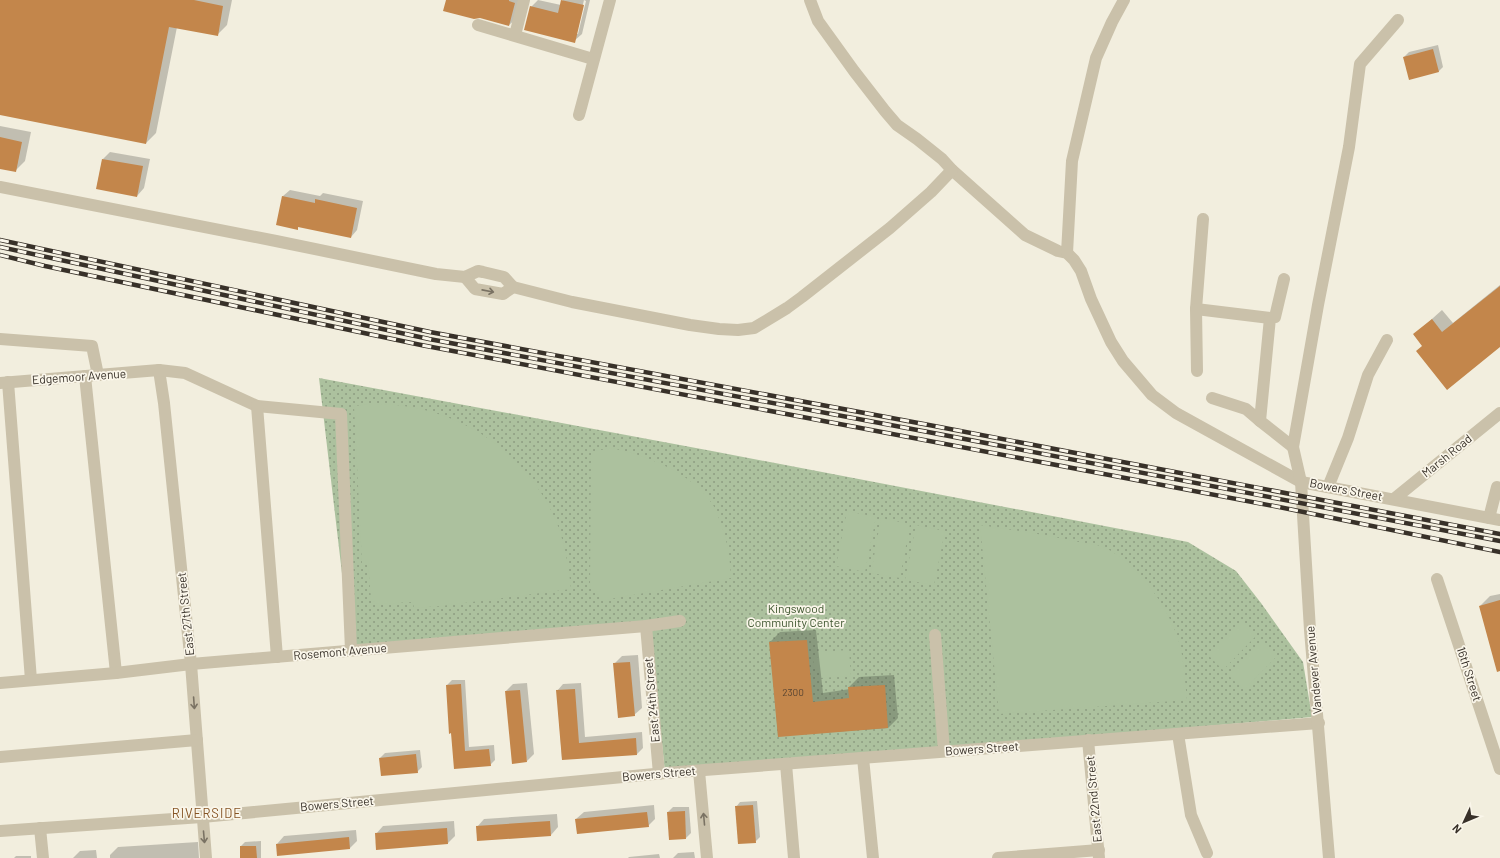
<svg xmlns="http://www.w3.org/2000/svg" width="1500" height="858" viewBox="0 0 1500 858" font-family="Barlow,sans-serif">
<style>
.park{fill:url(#park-dots)}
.garden{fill:#acc19e}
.shadow{fill:#0003;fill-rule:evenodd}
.building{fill:#c3864b}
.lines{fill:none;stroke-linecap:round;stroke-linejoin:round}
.minor{stroke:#cac1aa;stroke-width:12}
.rail-casing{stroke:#383129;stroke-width:4.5}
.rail{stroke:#faf6ea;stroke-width:3;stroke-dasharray:9;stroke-linecap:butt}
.oneway{stroke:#7a7263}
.labels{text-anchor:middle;stroke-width:3.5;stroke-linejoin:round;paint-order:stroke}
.number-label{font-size:10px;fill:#5b4632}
.street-label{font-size:12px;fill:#383129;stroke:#faf6ea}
.park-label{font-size:12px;fill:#3d552e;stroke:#faf6ea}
.neighbourhood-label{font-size:13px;letter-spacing:1px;fill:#855424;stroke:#faf6ea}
</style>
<defs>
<pattern id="park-dots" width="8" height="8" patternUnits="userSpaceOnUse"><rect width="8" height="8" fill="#acc19e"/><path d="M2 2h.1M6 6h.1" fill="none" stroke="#8d9d81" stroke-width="1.8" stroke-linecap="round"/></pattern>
</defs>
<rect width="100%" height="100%" fill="#f2eede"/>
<path class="park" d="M319 378 712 451 1188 542 1236 571 1261 603 1303 662 1312 717 665 773 650 625 351 650Z"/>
<g class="garden">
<path d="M371 404C452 402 528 449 558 526 565 546 569 568 571 589L441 606 414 608 413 602 377 604 371 599 368 564H362L354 406Z"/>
<path d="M611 448C646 455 693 473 713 505 715 508 716 512 718 516 727 538 730 555 731 578L604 600 590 588 591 452Z"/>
<path d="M847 511 876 517 865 572 836 566Z"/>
<path d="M881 518 910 524 900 578 871 573Z"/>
<path d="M916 525 945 531 934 585 905 580Z"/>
<path d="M980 525C1013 530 1046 535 1079 542 1087 544 1098 544 1106 548 1140 566 1172 611 1181 649 1184 665 1185 683 1187 700L999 714Z"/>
<path d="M1240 622 1255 637 1223 670 1208 655Z"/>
<path d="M1261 642 1276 657 1244 690 1228 675Z"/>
<path d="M849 650 851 676 820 678 819 668H814L813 658 819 657V652Z"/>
</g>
<g class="shadow">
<path d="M0 0H232L227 25 217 35 177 27 156 133 146 143 0 114Z"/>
<path d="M447 0H521L517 18 509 25Z"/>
<path d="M538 0 561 5 563 0H590L582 34 574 41 531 7ZM584 0 586 1 578 34H576Z"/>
<path d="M1438 45 1443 67 1438 72 1404 57 1409 52Z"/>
<path d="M0 126 31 132 25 161 15 171 0 168Z"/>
<path d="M110 152 150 159 144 188 137 196 103 159Z"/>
<path d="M290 190 320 196 323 193 363 201 357 230 351 237 299 226 297 229 277 224 283 196Z"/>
<path d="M1500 285V346L1423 345 1414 335 1442 310 1453 323Z"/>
<path d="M1500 594V664L1480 606 1490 596Z"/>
<path d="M816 630 823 693 850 689 849 687 859 677 894 675 898 718 888 728 778 736 770 642 780 632Z"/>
<path d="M638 655 642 708 634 715 614 664 622 656Z"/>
<path d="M452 680H465L469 747 494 745 495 760 490 765 455 768 447 685Z"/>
<path d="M527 683 534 754 527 761 506 691 513 684Z"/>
<path d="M581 683 585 737 642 732 643 748 637 754 562 759 557 691 563 684Z"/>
<path d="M420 750 422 767 417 772 380 758 385 753Z"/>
<path d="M757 801 760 837 755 842 736 807 740 802Z"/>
<path d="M654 805 655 819 648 826 576 819 584 812Z"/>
<path d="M673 807H689L691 833 686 838 668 812Z"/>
<path d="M557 814 558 827 551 835 477 827 484 819Z"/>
<path d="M454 821 455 836 448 843 376 834 383 826Z"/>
<path d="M356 830 357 841 350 848 278 854 277 844 284 836Z"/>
<path d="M261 841V858H241V846L245 842Z"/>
<path d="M198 842 199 858H110V855L118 847Z"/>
<path d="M96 850 97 858H73L80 851Z"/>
<path d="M694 852 695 858H673L678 853Z"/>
<path d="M659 854 660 858H628L629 857Z"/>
<path d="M16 856H31V858H14Z"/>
</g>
<g class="building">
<path d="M0 0H194L223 6 218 36 169 27 146 144 0 115Z"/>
<path d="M446 0H509V1L515 3 509 26 480 18 474 19 443 11Z"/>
<path d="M561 0 584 5 575 43 524 30 530 6 558 13Z"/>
<path d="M1433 49 1439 72 1409 80 1403 57Z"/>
<path d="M0 137 22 142 16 172 0 169Z"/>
<path d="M102 159 143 166 137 197 96 189Z"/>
<path d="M282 196 315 203V199L357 208 351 238 298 227V230L276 225Z"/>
<path d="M1500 286V347L1447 390 1416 351 1422 346 1413 334 1432 319 1442 332Z"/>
<path d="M1500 600V671L1497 672 1479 606Z"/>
<path d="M807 640 813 702 849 698 848 687 885 685 888 728 778 737 769 642Z"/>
<path d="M630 662 635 716 618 718 613 663Z"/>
<path d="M461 684 465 751 489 749 491 766 454 769 451 733 449 734 446 685Z"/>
<path d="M575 689 579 743 636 738 637 755 562 760 556 690Z"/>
<path d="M520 690 527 762 512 764 505 691Z"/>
<path d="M416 754 418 773 381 776 379 758Z"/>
<path d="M753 805 756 843 738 844 735 806Z"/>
<path d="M685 811 686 839 669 840 667 812Z"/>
<path d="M647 812 649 827 577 834 575 819Z"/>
<path d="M550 821 551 836 477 841 476 826Z"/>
<path d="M447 828 448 844 376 850 375 833Z"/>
<path d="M349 837 350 849 277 856 276 844Z"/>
<path d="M240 846H256L257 858H240Z"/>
</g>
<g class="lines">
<g class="minor">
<path d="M810 0 818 21 854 71 885 111 897 125 917 139 942 159 952 170 1025 235 1058 251 1067 253 1074 260 1081 271 1091 299 1111 342 1123 361 1152 395 1176 413 1301 482 1500 520"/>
<path d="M478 25 593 59"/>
<path d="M515 35 524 0"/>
<path d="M579 115 610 0"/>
<path d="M0 187 276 241 436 274 465 277 478 271 483 272 504 277 513 287 572 302 690 325 719 329 738 330 754 328 787 308 802 297 890 228 931 192 952 170"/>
<path d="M1203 219 1196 309 1270 318"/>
<path d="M1067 253 1072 161 1096 58 1112 22 1124 0"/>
<path d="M465 277 475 289 503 294 513 287"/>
<path d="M1284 279 1275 317 1270 318 1260 421 1293 447"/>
<path d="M1196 309 1197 371"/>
<path d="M0 339 92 346 98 375"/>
<path d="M159 370 164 403 191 664 206 858"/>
<path d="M85 376 116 673"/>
<path d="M8 382 31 680"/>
<path d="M0 383 159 370 185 373 257 406 341 414 351 650"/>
<path d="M1212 398 1246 409 1260 421"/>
<path d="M257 406 277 657"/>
<path d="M1328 487 1348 438 1368 375 1387 340"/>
<path d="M1394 499 1500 413"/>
<path d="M1489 518 1497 487"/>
<path d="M1437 579 1500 769"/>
<path d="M646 626 659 774"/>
<path d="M935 635 944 751"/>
<path d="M0 683 116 673 191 664 646 626 680 621"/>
<path d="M1178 734 1191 815 1207 853"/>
<path d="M1088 740 1099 858"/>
<path d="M0 757 197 740"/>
<path d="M863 758 873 858"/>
<path d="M786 764 794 858"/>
<path d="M699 771 707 858"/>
<path d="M40 828 43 858"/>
<path d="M0 831 202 817 665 773 1319 723"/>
<path d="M998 858 1099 850"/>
<path d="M1329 858 1310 630 1301 482 1293 447 1318 305 1349 147 1360 64 1398 20"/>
</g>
<g class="rail-casing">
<g id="rail">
<path d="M0 240 430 332 929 425 1500 534"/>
<path d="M0 247 429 339 928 432 1500 541"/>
<path d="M0 255 45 266 421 345 1279 507 1500 552"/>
</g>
</g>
<use href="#rail" class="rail"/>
</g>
<defs><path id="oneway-shaft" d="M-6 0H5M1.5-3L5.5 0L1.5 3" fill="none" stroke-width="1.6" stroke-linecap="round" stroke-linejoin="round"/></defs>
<g class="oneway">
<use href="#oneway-shaft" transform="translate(488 291) rotate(11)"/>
<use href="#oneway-shaft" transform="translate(194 703) rotate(86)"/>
<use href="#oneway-shaft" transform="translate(704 819) rotate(-95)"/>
<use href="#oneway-shaft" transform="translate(204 837) rotate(85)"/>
</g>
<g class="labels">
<g class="number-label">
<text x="793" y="696">2300</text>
</g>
<g class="street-label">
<text transform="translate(79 377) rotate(-4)" y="4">Edgemoor Avenue</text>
<text transform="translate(1447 456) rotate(-39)" y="4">Marsh Road</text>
<text transform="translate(1346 490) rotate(11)" y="4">Bowers Street</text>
<text transform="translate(186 614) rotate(-96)" y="4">East 27th Street</text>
<text transform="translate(340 652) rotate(-5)" y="4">Rosemont Avenue</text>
<text transform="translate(1314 670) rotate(-95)" y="4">Vandever Avenue</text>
<text transform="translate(1469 674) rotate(72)" y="4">16th Street</text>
<text transform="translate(652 700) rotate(-95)" y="4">East 24th Street</text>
<text transform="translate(982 749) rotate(-4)" y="4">Bowers Street</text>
<text transform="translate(659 774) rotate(-5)" y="4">Bowers Street</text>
<text transform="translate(1094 799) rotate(-95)" y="4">East 22nd Street</text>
<text transform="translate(337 804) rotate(-5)" y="4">Bowers Street</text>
</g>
<g class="park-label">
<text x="796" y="613">Kingswood<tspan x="796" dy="14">Community Center</tspan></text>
</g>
<g class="neighbourhood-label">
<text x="207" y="818">RIVERSIDE</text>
</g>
</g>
<g transform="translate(1464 822) rotate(226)" stroke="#faf6ea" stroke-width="3" paint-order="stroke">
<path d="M0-3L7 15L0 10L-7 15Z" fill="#383129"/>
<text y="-6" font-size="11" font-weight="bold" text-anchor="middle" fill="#383129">N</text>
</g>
</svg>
